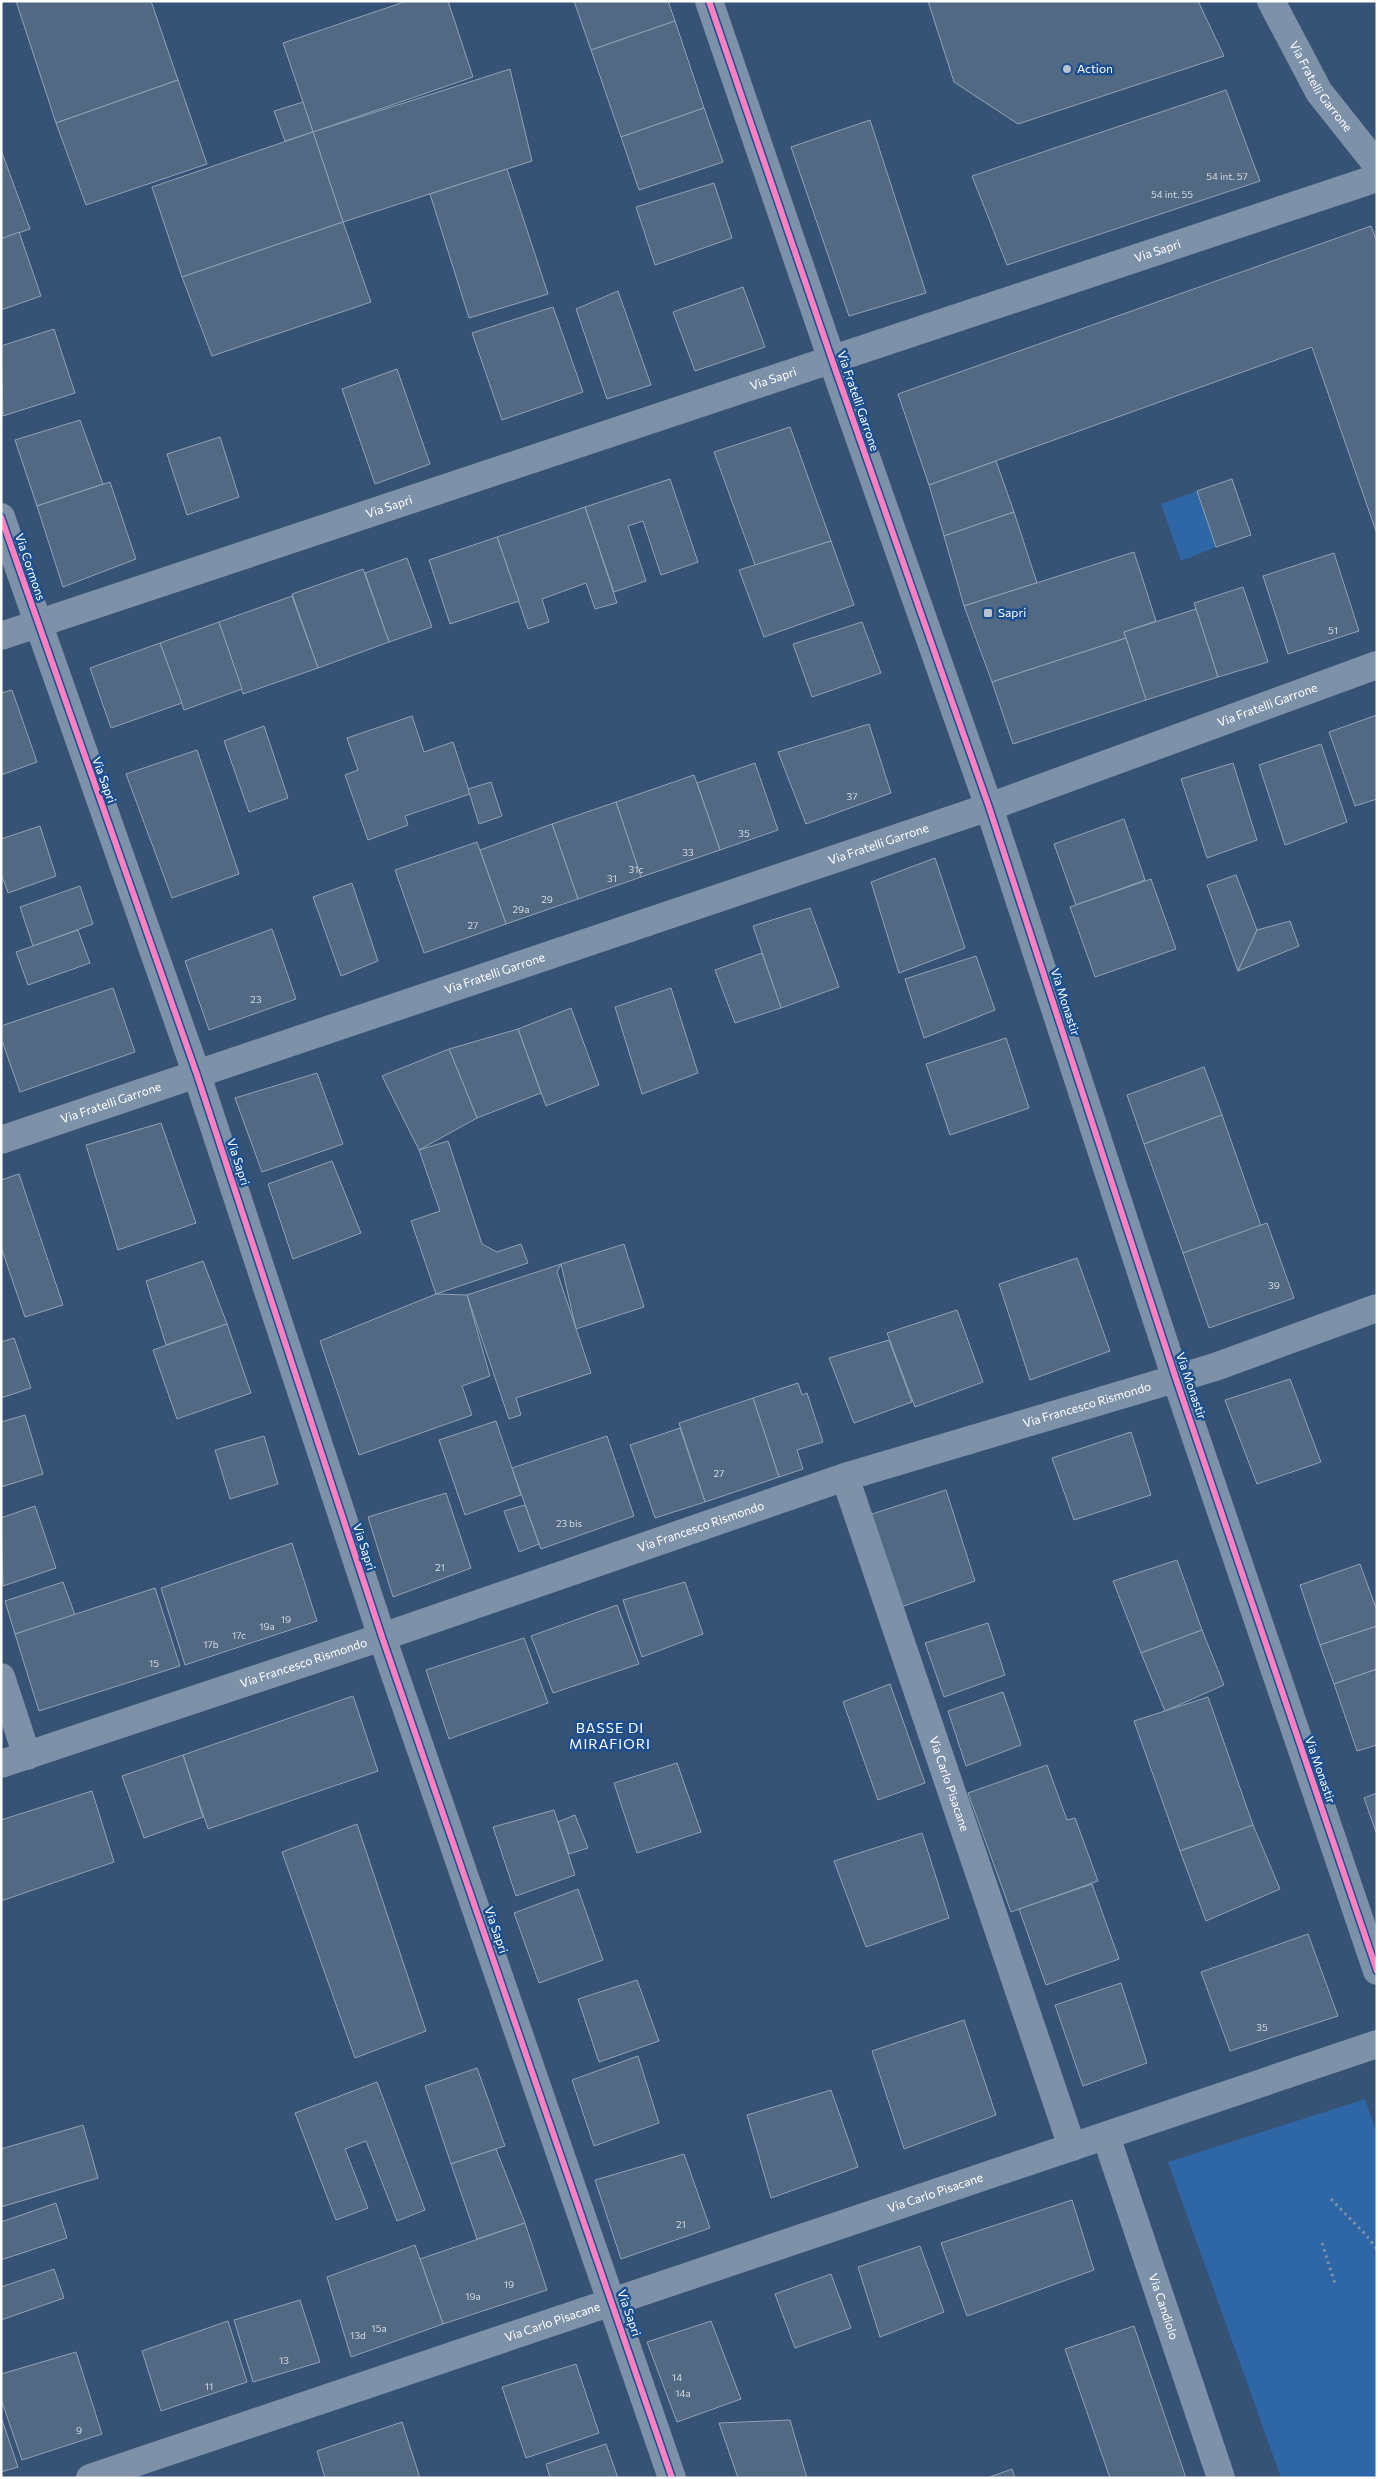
<svg xmlns="http://www.w3.org/2000/svg" width="1378" height="2479" viewBox="0 0 1378 2479" font-family="Commissioner,sans-serif">
<style>
.green{fill:#2f66a5}
.building{fill:#526984;stroke:#92a2b6}
.lines{fill:none;stroke-linecap:round;stroke-linejoin:round}
.path{stroke:#7d92a8;stroke-width:3;stroke-dasharray:2.5 4;stroke-linecap:butt}
.minor{stroke:#7d92a8;stroke-width:28}
.cycleway-casing{stroke:#1b4f8f;stroke-width:9}
.cycleway{stroke:#ff80c0;stroke-width:6}
.poi-dot{fill:#b9c2ce;stroke:#1b4f8f;stroke-width:2}
.labels{text-anchor:middle;stroke-width:5;stroke-linejoin:round;paint-order:stroke}
.number-label{font-size:10px;fill:#d4dae0}
.poi-label{font-size:12px;fill:#fff;stroke:#1b4f8f;text-anchor:start}
.street-label{font-size:12px;fill:#fff;stroke:#1b4f8f}
.neighbourhood-label{font-size:14px;letter-spacing:1px;fill:#fff;stroke:#1b4f8f}
</style>
<rect width="100%" height="100%" fill="#365274"/>
<g class="green">
<path d="M1197 491 1216 547 1181 561 1161 504Z"/>
<path d="M1365 2099 1377 2134V2478H1281L1168 2162Z"/>
</g>
<g class="building">
<path d="M16 1H151L178 80 56 123Z"/>
<path d="M407 1H448L473 77 313 132 283 43Z"/>
<path d="M574 1H668L675 21 591 50Z"/>
<path d="M928 1H1198L1224 56 1018 124 954 82Z"/>
<path d="M675 21 704 108 621 137 591 50Z"/>
<path d="M510 69 532 161 343 222 313 132Z"/>
<path d="M178 80 207 164 86 205 56 123Z"/>
<path d="M1226 90 1260 181 1007 265 972 176Z"/>
<path d="M303 102 313 132 285 141 274 111Z"/>
<path d="M704 108 723 162 639 190 621 137Z"/>
<path d="M870 120 926 293 849 316 791 147Z"/>
<path d="M313 132 343 222 182 277 152 187Z"/>
<path d="M1 150 30 229 1 239Z"/>
<path d="M507 169 548 294 469 318 430 194Z"/>
<path d="M714 183 732 238 655 265 636 207Z"/>
<path d="M343 222 371 302 212 356 182 277Z"/>
<path d="M1371 226 1377 242V534L1312 347 929 485 898 394Z"/>
<path d="M19 232 41 296 1 310V239Z"/>
<path d="M743 287 765 347 695 371 673 312Z"/>
<path d="M618 291 651 385 607 399 576 309Z"/>
<path d="M553 307 583 392 502 420 472 333Z"/>
<path d="M54 329 75 393 3 416 1 346Z"/>
<path d="M397 369 430 464 375 484 342 389Z"/>
<path d="M80 420 103 484 37 506 15 440Z"/>
<path d="M790 427 831 541 755 565 714 452Z"/>
<path d="M220 437 239 497 187 515 167 454Z"/>
<path d="M996 461 1014 512 944 536 929 485Z"/>
<path d="M670 479 698 562 661 575 643 521 628 526 646 581 614 592 585 507Z"/>
<path d="M1232 479 1251 535 1216 547 1197 491Z"/>
<path d="M110 482 136 559 63 587 37 506Z"/>
<path d="M585 507 617 603 595 609 586 583 542 599 549 622 528 629 497 537Z"/>
<path d="M1014 512 1037 583 964 606 944 536Z"/>
<path d="M497 537 519 601 450 624 429 560Z"/>
<path d="M831 541 854 605 764 637 739 570Z"/>
<path d="M1134 552 1156 621 1124 632 1126 638 992 682 964 606Z"/>
<path d="M1334 553 1359 631 1288 654 1263 576Z"/>
<path d="M407 558 432 627 389 642 365 573Z"/>
<path d="M363 569 389 642 318 668 292 594Z"/>
<path d="M1243 587 1268 662 1218 677 1194 603Z"/>
<path d="M292 596 318 668 243 694 219 622Z"/>
<path d="M1196 609 1218 677 1146 700 1124 632Z"/>
<path d="M219 622 242 689 184 710 160 643Z"/>
<path d="M862 622 881 673 812 697 793 644Z"/>
<path d="M1126 638 1146 700 1013 744 992 682Z"/>
<path d="M160 643 182 703 111 728 90 668Z"/>
<path d="M12 690 37 762 1 775V693Z"/>
<path d="M1377 715V799L1355 806 1329 732Z"/>
<path d="M412 716 424 752 453 742 470 794 405 816 408 825 368 840 345 775 358 770 347 738Z"/>
<path d="M869 724 891 793 806 824 778 752Z"/>
<path d="M264 726 288 798 249 812 224 741Z"/>
<path d="M1321 744 1347 822 1285 845 1259 765Z"/>
<path d="M197 750 239 874 172 898 126 774Z"/>
<path d="M755 763 778 830 720 850 697 783Z"/>
<path d="M1233 763 1257 840 1207 858 1181 779Z"/>
<path d="M694 775 720 850 641 877 616 802Z"/>
<path d="M491 782 502 816 479 824 468 789Z"/>
<path d="M616 802 641 877 578 899 552 824Z"/>
<path d="M1124 819 1145 880 1076 905 1054 844Z"/>
<path d="M552 824 578 899 506 924 480 850Z"/>
<path d="M40 826 56 876 8 893 1 873V839Z"/>
<path d="M477 842 506 924 424 953 395 870Z"/>
<path d="M935 858 965 948 899 973 871 882Z"/>
<path d="M1236 875 1257 930 1238 971 1207 885Z"/>
<path d="M1151 879 1176 949 1095 977 1070 907Z"/>
<path d="M352 883 378 961 341 976 313 897Z"/>
<path d="M80 886 93 924 33 946 20 907Z"/>
<path d="M810 908 839 987 781 1008 753 926Z"/>
<path d="M1290 921 1299 946 1238 971 1257 930Z"/>
<path d="M272 929 296 999 209 1030 185 961Z"/>
<path d="M78 930 90 963 28 985 16 952Z"/>
<path d="M762 953 781 1008 735 1023 715 970Z"/>
<path d="M976 956 995 1010 924 1038 905 979Z"/>
<path d="M113 988 135 1052 20 1092 1 1038V1026Z"/>
<path d="M671 988 698 1073 642 1094 615 1007Z"/>
<path d="M571 1008 599 1085 546 1106 518 1029Z"/>
<path d="M518 1029 541 1093 477 1118 449 1049Z"/>
<path d="M1006 1038 1029 1108 950 1135 926 1064Z"/>
<path d="M449 1049 477 1118 419 1150 382 1076Z"/>
<path d="M1204 1067 1222 1115 1144 1144 1127 1095Z"/>
<path d="M317 1073 343 1144 262 1172 235 1098Z"/>
<path d="M1222 1115 1261 1226 1183 1253 1144 1144Z"/>
<path d="M161 1123 196 1223 118 1250 86 1145Z"/>
<path d="M448 1141 482 1244 497 1252 521 1244 528 1263 436 1294 411 1221 440 1211 419 1150Z"/>
<path d="M332 1161 361 1233 293 1259 268 1184Z"/>
<path d="M19 1174 63 1305 25 1317 1 1247V1180Z"/>
<path d="M1267 1223 1294 1298 1209 1328 1183 1253Z"/>
<path d="M624 1244 644 1307 576 1329 561 1264Z"/>
<path d="M1077 1258 1110 1351 1030 1380 999 1284Z"/>
<path d="M203 1261 227 1324 166 1345 146 1281Z"/>
<path d="M561 1264 557 1272 591 1373 516 1398 521 1415 509 1419 467 1295Z"/>
<path d="M436 1294 467 1295 490 1376 462 1386 472 1415 359 1455 320 1341Z"/>
<path d="M957 1310 983 1382 915 1407 887 1333Z"/>
<path d="M227 1324 251 1393 177 1419 153 1350Z"/>
<path d="M14 1338 31 1388 1 1398V1342Z"/>
<path d="M889 1340 912 1402 854 1423 829 1358Z"/>
<path d="M1290 1379 1321 1462 1257 1484 1225 1400Z"/>
<path d="M798 1383 802 1395 807 1393 823 1442 797 1450 803 1469 779 1477 753 1398Z"/>
<path d="M753 1398 779 1477 705 1502 679 1423Z"/>
<path d="M25 1415 43 1474 1 1487V1422Z"/>
<path d="M496 1421 521 1495 465 1515 439 1440Z"/>
<path d="M680 1428 705 1502 655 1518 630 1445Z"/>
<path d="M1131 1432 1151 1495 1074 1520 1052 1458Z"/>
<path d="M264 1436 278 1484 230 1499 215 1450Z"/>
<path d="M607 1436 634 1516 541 1549 512 1468Z"/>
<path d="M946 1490 975 1581 901 1607 869 1515Z"/>
<path d="M446 1493 471 1568 393 1597 368 1517Z"/>
<path d="M525 1505 539 1544 519 1552 504 1511Z"/>
<path d="M35 1506 56 1568 3 1586 1 1518Z"/>
<path d="M292 1543 317 1621 185 1665 161 1588Z"/>
<path d="M1177 1560 1202 1630 1141 1653 1113 1581Z"/>
<path d="M1360 1564 1377 1611V1626L1320 1645 1300 1585Z"/>
<path d="M63 1582 75 1615 15 1634 5 1601Z"/>
<path d="M685 1582 703 1634 642 1657 623 1600Z"/>
<path d="M155 1588 180 1666 39 1711 15 1634Z"/>
<path d="M617 1605 639 1664 553 1693 531 1636Z"/>
<path d="M988 1623 1005 1675 944 1697 925 1643Z"/>
<path d="M1377 1626V1669L1334 1684 1320 1645Z"/>
<path d="M1202 1630 1224 1685 1165 1711 1141 1653Z"/>
<path d="M524 1638 548 1703 449 1739 426 1670Z"/>
<path d="M1377 1669V1745L1357 1751 1334 1684Z"/>
<path d="M890 1684 925 1783 878 1800 843 1702Z"/>
<path d="M1003 1692 1021 1745 966 1766 948 1711Z"/>
<path d="M353 1696 378 1771 208 1829 183 1755Z"/>
<path d="M1208 1697 1253 1825 1180 1851 1134 1721Z"/>
<path d="M183 1755 203 1817 144 1838 122 1776Z"/>
<path d="M677 1763 701 1832 637 1853 614 1783Z"/>
<path d="M1047 1765 1067 1820 1075 1818 1098 1881 1011 1912 968 1793Z"/>
<path d="M92 1791 114 1862 1 1901V1820Z"/>
<path d="M1377 1793V1835L1364 1798Z"/>
<path d="M554 1810 575 1875 516 1896 493 1827Z"/>
<path d="M575 1815 588 1848 569 1854 558 1822Z"/>
<path d="M357 1824 426 2031 355 2058 282 1852Z"/>
<path d="M1253 1825 1280 1889 1206 1921 1180 1851Z"/>
<path d="M922 1833 949 1918 866 1947 834 1861Z"/>
<path d="M1092 1884 1119 1959 1046 1985 1019 1909Z"/>
<path d="M578 1889 603 1960 539 1983 514 1913Z"/>
<path d="M1308 1934 1338 2016 1230 2051 1201 1972Z"/>
<path d="M637 1980 659 2041 599 2062 578 1999Z"/>
<path d="M1121 1983 1147 2063 1083 2086 1055 2005Z"/>
<path d="M964 2020 996 2115 904 2149 872 2051Z"/>
<path d="M638 2056 659 2123 594 2146 572 2080Z"/>
<path d="M477 2068 505 2146 451 2164 425 2086Z"/>
<path d="M377 2082 425 2210 397 2221 366 2141 345 2149 368 2208 336 2220 295 2113Z"/>
<path d="M831 2090 858 2167 771 2198 747 2115Z"/>
<path d="M83 2125 98 2178 1 2207V2149Z"/>
<path d="M496 2149 525 2223 477 2239 451 2164Z"/>
<path d="M684 2154 710 2228 621 2259 595 2180Z"/>
<path d="M1072 2200 1094 2270 967 2316 941 2243Z"/>
<path d="M56 2203 67 2238 1 2260V2222Z"/>
<path d="M525 2223 547 2290 443 2324 420 2259Z"/>
<path d="M415 2245 443 2324 351 2357 327 2277Z"/>
<path d="M920 2246 944 2312 880 2337 858 2267Z"/>
<path d="M54 2269 64 2298 1 2320V2287Z"/>
<path d="M831 2274 851 2328 795 2348 775 2294Z"/>
<path d="M300 2300 320 2362 253 2382 234 2320Z"/>
<path d="M228 2321 247 2382 161 2411 142 2351Z"/>
<path d="M711 2321 741 2399 677 2422 647 2342Z"/>
<path d="M1134 2326 1186 2478H1110L1065 2349Z"/>
<path d="M76 2352 102 2434 22 2460 1 2399V2374Z"/>
<path d="M576 2364 599 2433 526 2458 502 2387Z"/>
<path d="M1 2417 18 2467 1 2472Z"/>
<path d="M790 2420 807 2478H738L719 2423Z"/>
<path d="M402 2422 420 2478H325L317 2451Z"/>
<path d="M606 2444 618 2478H550L546 2464Z"/>
<path d="M1012 2469 1015 2478H987Z"/>
</g>
<g class="lines">
<g class="path">
<path d="M1331 2199 1366 2235 1377 2249"/>
<path d="M1322 2243 1335 2284"/>
</g>
<g class="minor">
<path d="M709 1 832 360 989 807 1176 1379 1377 1971"/>
<path id="s1" d="M1271 1 1319 92 1377 165"/>
<path d="M1 517 197 1075 382 1637 672 2478"/>
<path id="s2" d="M1 636 1377 178"/>
<path id="s3" d="M1 1140 989 807 1377 665"/>
<path id="s4" d="M845 1477 1072 2147"/>
<path d="M1 1677 27 1756"/>
<path id="s5" d="M1 1764 382 1637 845 1477 1215 1367 1377 1308"/>
<path id="s6" d="M1106 2136 1221 2478"/>
<path id="s7" d="M90 2478 1377 2044"/>
</g>
<g class="cycleway-casing">
<g id="cycleway">
<path d="M709 1 832 360 989 807 1176 1379 1377 1971"/>
<path d="M1 517 197 1075 382 1637 672 2478"/>
</g>
</g>
<use href="#cycleway" class="cycleway"/>
</g>
<g class="poi-dot">
<circle cx="1067" cy="69" r="5"/>
<rect x="983" y="608" width="10" height="10" rx="2.5"/>
</g>
<g class="labels">
<g class="number-label">
<text x="1227" y="180">54 int. 57</text>
<text x="1172" y="198">54 int. 55</text>
<text x="1333" y="634">51</text>
<text x="852" y="800">37</text>
<text x="744" y="837">35</text>
<text x="688" y="856">33</text>
<text x="636" y="873">31c</text>
<text x="612" y="882">31</text>
<text x="547" y="903">29</text>
<text x="521" y="913">29a</text>
<text x="473" y="929">27</text>
<text x="256" y="1003">23</text>
<text x="1274" y="1289">39</text>
<text x="719" y="1477">27</text>
<text x="569" y="1527">23 bis</text>
<text x="440" y="1571">21</text>
<text x="286" y="1623">19</text>
<text x="267" y="1630">19a</text>
<text x="239" y="1639">17c</text>
<text x="211" y="1648">17b</text>
<text x="154" y="1667">15</text>
<text x="1262" y="2031">35</text>
<text x="681" y="2228">21</text>
<text x="509" y="2288">19</text>
<text x="473" y="2300">19a</text>
<text x="379" y="2332">15a</text>
<text x="358" y="2339">13d</text>
<text x="284" y="2364">13</text>
<text x="677" y="2381">14</text>
<text x="209" y="2390">11</text>
<text x="683" y="2397">14a</text>
<text x="79" y="2434">9</text>
</g>
<g class="poi-label">
<text x="1077" y="73">Action</text>
<text x="998" y="617">Sapri</text>
</g>
<g class="street-label">
<text dy="4" stroke="none"><textPath href="#s1" startOffset="99">Via Fratelli Garrone</textPath></text>
<text dy="4" stroke="none"><textPath href="#s2" startOffset="1219">Via Sapri</textPath></text>
<text dy="4" stroke="none"><textPath href="#s2" startOffset="814">Via Sapri</textPath></text>
<text transform="translate(858 401) rotate(71)" y="4">Via Fratelli Garrone</text>
<text dy="4" stroke="none"><textPath href="#s2" startOffset="409">Via Sapri</textPath></text>
<text transform="translate(30 567) rotate(71)" y="4">Via Cormons</text>
<text dy="4" stroke="none"><textPath href="#s3" startOffset="1339">Via Fratelli Garrone</textPath></text>
<text transform="translate(104 780) rotate(70)" y="4">Via Sapri</text>
<text dy="4" stroke="none"><textPath href="#s3" startOffset="926">Via Fratelli Garrone</textPath></text>
<text dy="4" stroke="none"><textPath href="#s3" startOffset="521">Via Fratelli Garrone</textPath></text>
<text transform="translate(1065 1002) rotate(72)" y="4">Via Monastir</text>
<text dy="4" stroke="none"><textPath href="#s3" startOffset="116">Via Fratelli Garrone</textPath></text>
<text transform="translate(238 1162) rotate(72)" y="4">Via Sapri</text>
<text transform="translate(1191 1386) rotate(71)" y="4">Via Monastir</text>
<text dy="4" stroke="none"><textPath href="#s5" startOffset="1144">Via Francesco Rismondo</textPath></text>
<text dy="4" stroke="none"><textPath href="#s5" startOffset="739">Via Francesco Rismondo</textPath></text>
<text transform="translate(364 1547) rotate(72)" y="4">Via Sapri</text>
<text dy="4" stroke="none"><textPath href="#s5" startOffset="319">Via Francesco Rismondo</textPath></text>
<text transform="translate(1320 1770) rotate(71)" y="4">Via Monastir</text>
<text dy="4" stroke="none"><textPath href="#s4" startOffset="324">Via Carlo Pisacane</textPath></text>
<text transform="translate(496 1930) rotate(71)" y="4">Via Sapri</text>
<text dy="4" stroke="none"><textPath href="#s7" startOffset="892">Via Carlo Pisacane</textPath></text>
<text dy="4" stroke="none"><textPath href="#s6" startOffset="180">Via Candiolo</textPath></text>
<text transform="translate(629 2313) rotate(71)" y="4">Via Sapri</text>
<text dy="4" stroke="none"><textPath href="#s7" startOffset="488">Via Carlo Pisacane</textPath></text>
</g>
<g class="neighbourhood-label">
<text x="610" y="1733">BASSE DI<tspan x="610" dy="16">MIRAFIORI</tspan></text>
</g>
</g>
<rect width="1378" height="2479" fill="none" stroke="#ffffff" stroke-width="5"/>
</svg>
